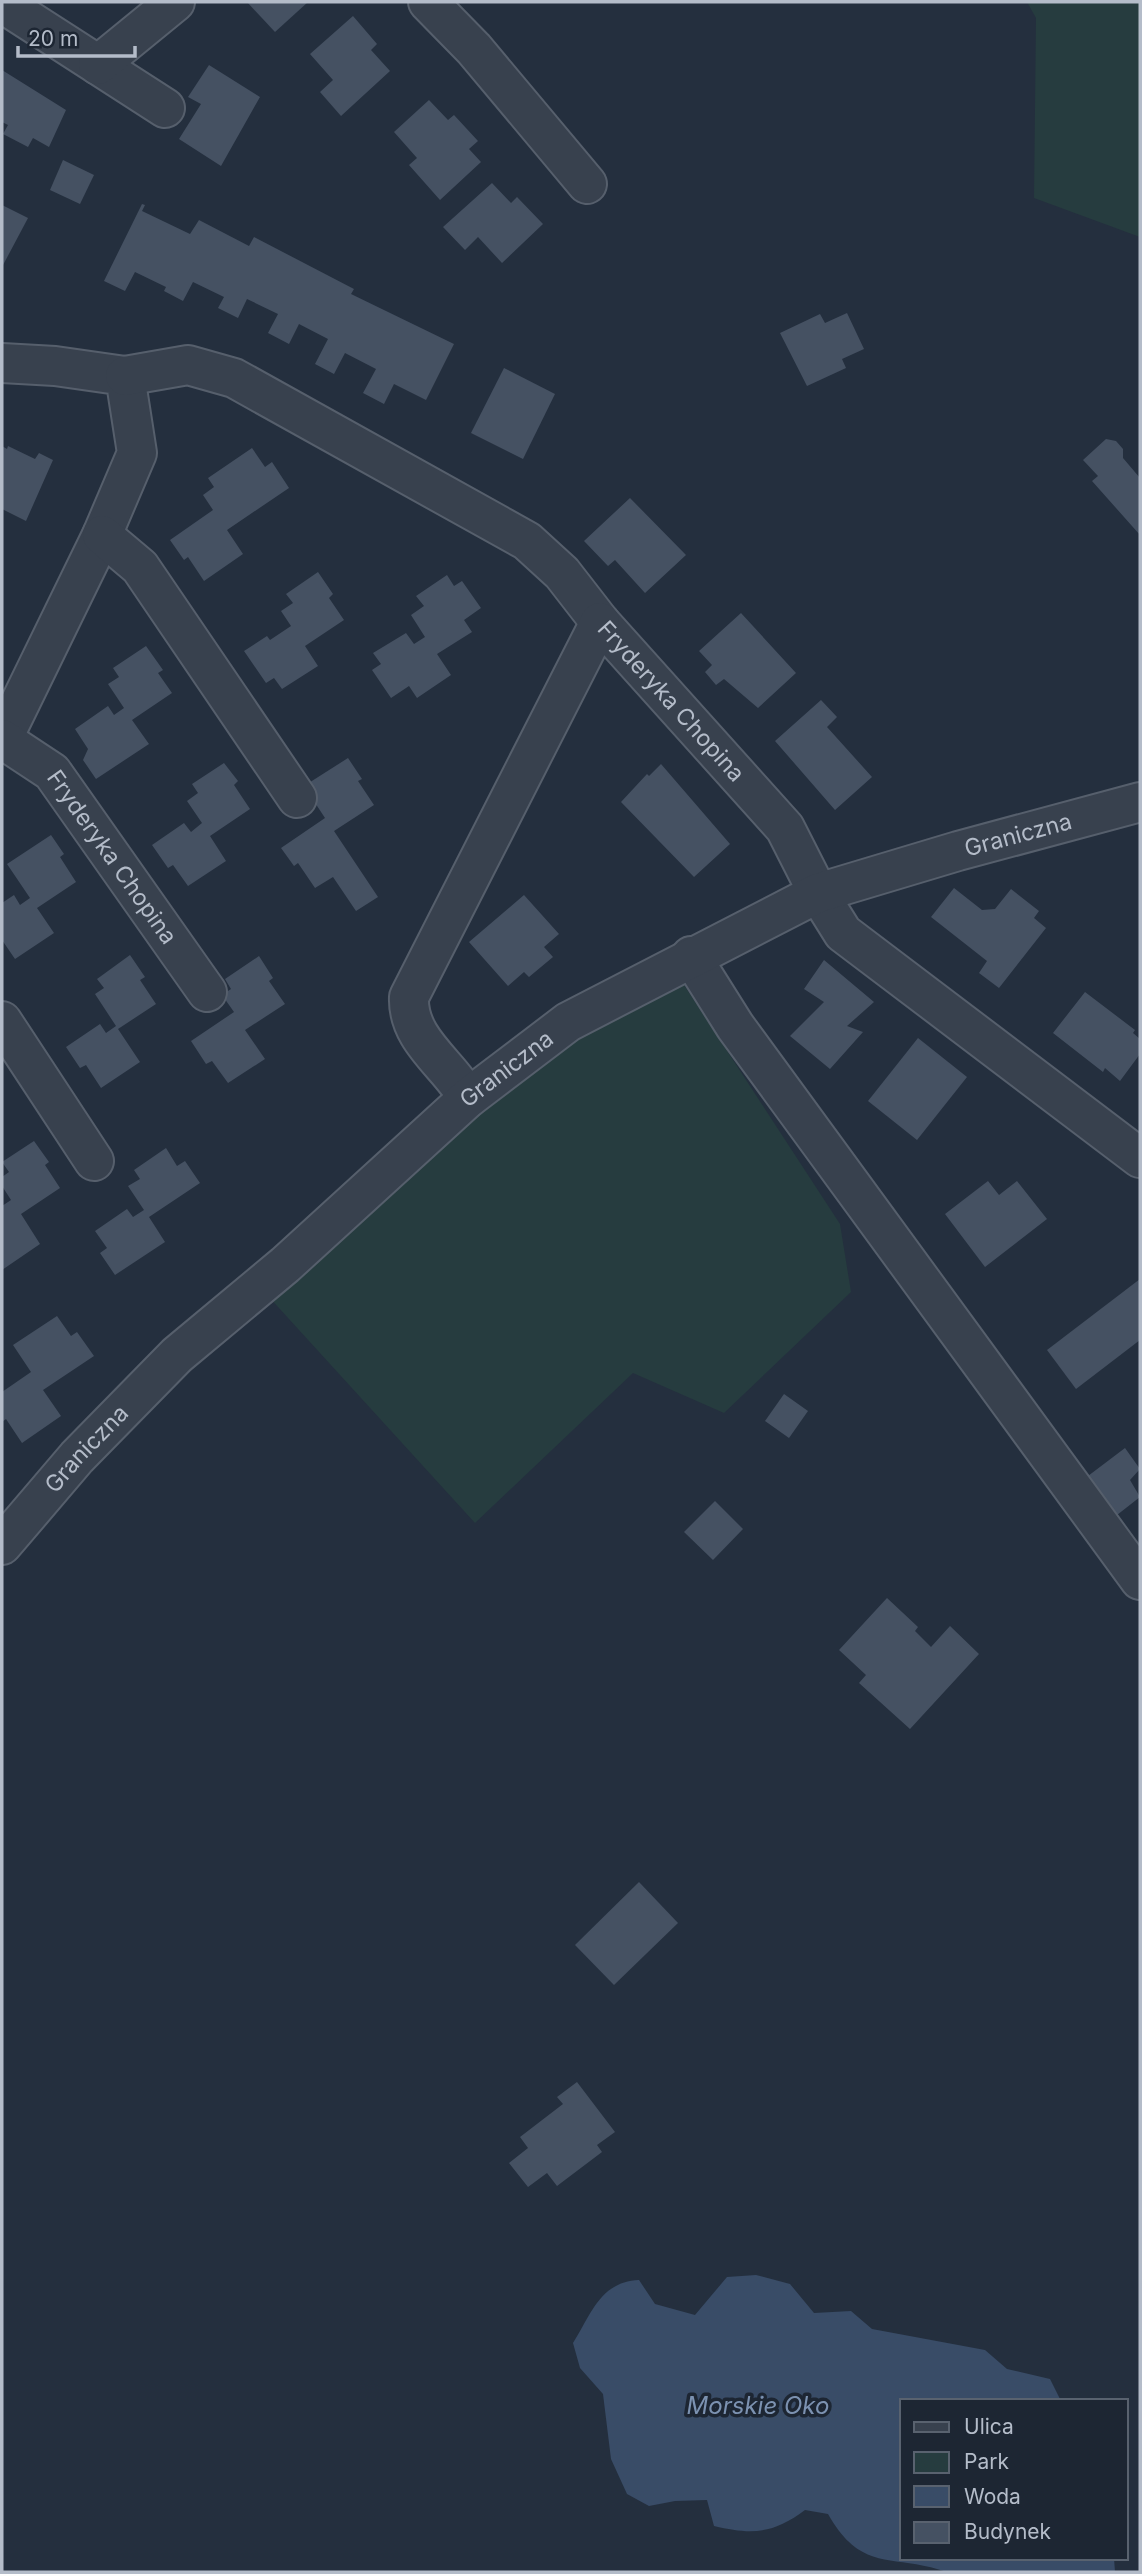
<svg xmlns="http://www.w3.org/2000/svg" width="1142" height="2574" viewBox="0 0 1142 2574" font-family="Inter,sans-serif">
<style>
.green{fill:#263c3f}
.water{fill:#394c67}
.building{fill:#455162}
.lines{fill:none;stroke-linecap:round;stroke-linejoin:round}
.street-casing{stroke:#565f6c;stroke-width:42}
.street{stroke:#38414e;stroke-width:38}
.labels{text-anchor:middle;stroke-width:7;stroke-linejoin:round;paint-order:stroke}
.street-label{font-size:23px;fill:#b4bcc9;stroke:#1d2633}
.water-label{font-size:24px;font-style:italic;fill:#7c92b1;stroke:#1d2633}
</style>
<rect width="100%" height="100%" fill="#242f3e"/>
<g class="green">
<path d="M1027 2H1140V237L1034 198 1036 18Z"/>
<path d="M675 971 840 1224 851 1292 724 1413 633 1373 475 1523 268 1296 481 1100Z"/>
</g>
<path class="water" d="M756 2275 790 2284 814 2313 851 2311 872 2329 985 2350 1007 2369 1050 2379 1061 2401H902V2558H1114L1115 2572H947C892 2553 862 2574 828 2514L805 2510C773 2534 752 2535 714 2526L707 2500 675 2501 649 2506 627 2494 611 2459 603 2394 580 2368 573 2343C592 2313 600 2282 639 2280L655 2304 695 2315 727 2277Z"/>
<g class="building">
<path d="M247 2H308L275 32Z"/>
<path d="M353 16 377 44 371 50 390 71 341 116 320 92 333 80 310 54Z"/>
<path d="M209 65 260 97 221 166 179 139 201 104 188 97Z"/>
<path d="M2 70 66 110 49 147 33 138 28 147 3 134 8 125 2 122Z"/>
<path d="M429 100 448 120 454 115 478 141 469 149 481 162 440 200 409 165 417 158 394 132Z"/>
<path d="M63 160 94 175 80 204 50 190Z"/>
<path d="M492 183 511 203 517 197 543 224 502 263 478 237 465 250 443 227Z"/>
<path d="M142 204 145 205 142 211 190 234 199 220 249 246 254 237 354 289 351 294 454 344 426 400 394 384 384 404 363 393 376 369 345 353 334 374 315 364 328 339 299 324 289 344 268 333 278 314 247 299 238 318 218 308 224 297 193 282 183 301 164 291 166 287 135 272 125 291 104 281Z"/>
<path d="M2 205 28 218 2 267Z"/>
<path d="M847 313 864 349 842 359 846 368 807 386 780 333 820 314 825 323Z"/>
<path d="M504 368 555 394 523 459 471 433Z"/>
<path d="M1106 439 1116 441 1123 449V458L1140 478V535L1092 481 1098 476 1083 460Z"/>
<path d="M2 446 7 449 8 446 35 459 39 453 53 460 26 521 2 509Z"/>
<path d="M252 448 265 467 272 462 289 488 227 530 243 554 204 581 188 557 184 560 170 540 213 510 203 495 214 487 208 478Z"/>
<path d="M630 498 686 555 645 593 615 560 608 566 584 541Z"/>
<path d="M318 572 333 594 329 598 344 620 305 646 318 666 282 689 274 678 266 683 244 651 267 636 270 640 291 626 281 611 293 603 286 594Z"/>
<path d="M447 575 454 586 462 581 481 608 464 620 472 632 437 654 451 675 417 698 409 686 391 698 372 670 381 664 373 653 406 633 414 644 425 637 411 615 424 606 416 596Z"/>
<path d="M741 613 796 673 758 708 724 679 716 685 705 672 712 665 699 651Z"/>
<path d="M146 646 163 670 158 673 172 693 132 720 149 744 96 779 83 760 88 749 75 729 108 706 114 715 124 708 108 684 119 677 113 668Z"/>
<path d="M821 700 837 717 827 727 872 777 835 810 775 741Z"/>
<path d="M348 758 362 779 358 781 374 805 334 831 378 897 356 911 333 877 315 888 298 863 294 866 281 848 325 818 304 786Z"/>
<path d="M224 763 238 781 234 785 250 809 210 836 226 861 188 886 173 865 168 868 152 845 184 823 191 832 202 823 187 801 198 793 192 784Z"/>
<path d="M661 764 730 844 694 877 621 802 647 774 649 776Z"/>
<path d="M51 835 64 854 60 857 76 882 37 908 54 933 15 959 2 940V903L14 895 20 905 30 898 7 864Z"/>
<path d="M954 888 982 910 995 909 1011 889 1039 911 1034 918 1046 928 999 988 979 973 987 961 931 917Z"/>
<path d="M524 895 559 934 544 947 553 957 529 977 524 972 508 986 469 942Z"/>
<path d="M130 955 145 977 140 980 156 1004 118 1029 140 1062 101 1088 86 1065 80 1068 66 1047 100 1024 106 1033 116 1026 95 994 104 988 97 979Z"/>
<path d="M259 956 273 978 269 981 285 1004 245 1030 265 1059 228 1083 212 1061 206 1064 191 1041 234 1012 222 995 231 989 225 979Z"/>
<path d="M824 960 874 1002 847 1026 863 1032 830 1069 790 1036 824 1002 804 989Z"/>
<path d="M1085 992 1135 1030 1133 1033 1140 1039V1054L1120 1081 1105 1068 1103 1072 1053 1033Z"/>
<path d="M918 1038 967 1077 917 1140 868 1101Z"/>
<path d="M34 1141 49 1162 45 1165 60 1188 21 1214 40 1244 2 1270V1206L11 1200 2 1186V1177L9 1172 2 1162Z"/>
<path d="M166 1148 177 1166 185 1161 200 1183 149 1217 165 1242 115 1275 100 1253 107 1248 95 1231 127 1209 133 1217 144 1210 128 1186 140 1179 134 1170Z"/>
<path d="M988 1181 999 1195 1017 1181 1047 1219 985 1267 945 1214Z"/>
<path d="M1140 1279V1340L1076 1389 1047 1350Z"/>
<path d="M57 1316 71 1336 77 1332 94 1356 43 1390 61 1416 22 1443 6 1419 2 1422V1392L31 1372 13 1345Z"/>
<path d="M784 1394 808 1411 789 1438 765 1421Z"/>
<path d="M1125 1448 1140 1469 1130 1480 1140 1497 1117 1515 1088 1476Z"/>
<path d="M715 1501 743 1529 713 1560 684 1532Z"/>
<path d="M887 1598 918 1627 915 1631 931 1647 950 1626 979 1654 910 1729 859 1683 866 1675 839 1650Z"/>
<path d="M639 1882 678 1923 614 1985 575 1945Z"/>
<path d="M577 2082 615 2132 597 2145 602 2152 557 2186 547 2173 528 2187 509 2163 528 2148 520 2137 563 2104 557 2097Z"/>
</g>
<g class="lines">
<g class="street-casing">
<g id="street">
<path d="M428 2 474 49 587 184"/>
<path d="M2 3 165 108"/>
<path d="M98 65 175 2"/>
<path d="M2 363 55 366 125 376 137 453 102 535 2 740"/>
<path id="s1" d="M125 376 188 365 234 378 527 541 562 573 600 622 785 828 818 893 843 933 1140 1158"/>
<path d="M102 535 140 567 297 798"/>
<path id="s2" d="M2 739 52 772 207 992"/>
<path d="M691 956 735 1026 1140 1580"/>
<path d="M2 1021 94 1161"/>
<path d="M468 1098C449 1064 407 1040 409 997L600 622"/>
<path id="s3" d="M2 1545 77 1457 177 1355 285 1265 468 1098 568 1022 818 893 958 851 1140 802"/>
</g>
</g>
<use href="#street" class="street"/>
</g>
<g class="labels">
<g class="street-label">
<text dy="8" stroke="none"><textPath href="#s1" startOffset="663">Fryderyka Chopina</textPath></text>
<text dy="8" stroke="none"><textPath href="#s3" startOffset="1262">Graniczna</textPath></text>
<text dy="8" stroke="none"><textPath href="#s2" startOffset="164">Fryderyka Chopina</textPath></text>
<text dy="8" stroke="none"><textPath href="#s3" startOffset="695">Graniczna</textPath></text>
<text dy="8" stroke="none"><textPath href="#s3" startOffset="128">Graniczna</textPath></text>
</g>
<g class="water-label">
<text x="758" y="2414">Morskie Oko</text>
</g>
</g>
<rect width="1142" height="2574" fill="none" stroke="#b4bcc9" stroke-width="7"/>
<rect x="900" y="2399" width="228" height="161" fill="#1d2633" stroke="#59626f" stroke-width="2"/>
<rect x="914" y="2422" width="35" height="10" fill="#38414e" stroke="#59626f" stroke-width="2"/>
<text x="964" y="2434" font-size="21" fill="#b4bcc9">Ulica</text>
<rect x="914" y="2452" width="35" height="21" fill="#263c3f" stroke="#59626f" stroke-width="2"/>
<text x="964" y="2469" font-size="21" fill="#b4bcc9">Park</text>
<rect x="914" y="2486" width="35" height="21" fill="#394c67" stroke="#59626f" stroke-width="2"/>
<text x="964" y="2504" font-size="21" fill="#b4bcc9">Woda</text>
<rect x="914" y="2522" width="35" height="21" fill="#455162" stroke="#59626f" stroke-width="2"/>
<text x="964" y="2539" font-size="21" fill="#b4bcc9">Budynek</text>
<path d="M18 46v10h117v-10" fill="none" stroke="#b4bcc9" stroke-width="3.5"/>
<text x="28" y="46" font-size="21" fill="#b4bcc9" stroke="#1d2633" stroke-width="5" paint-order="stroke">20 m</text>
</svg>
